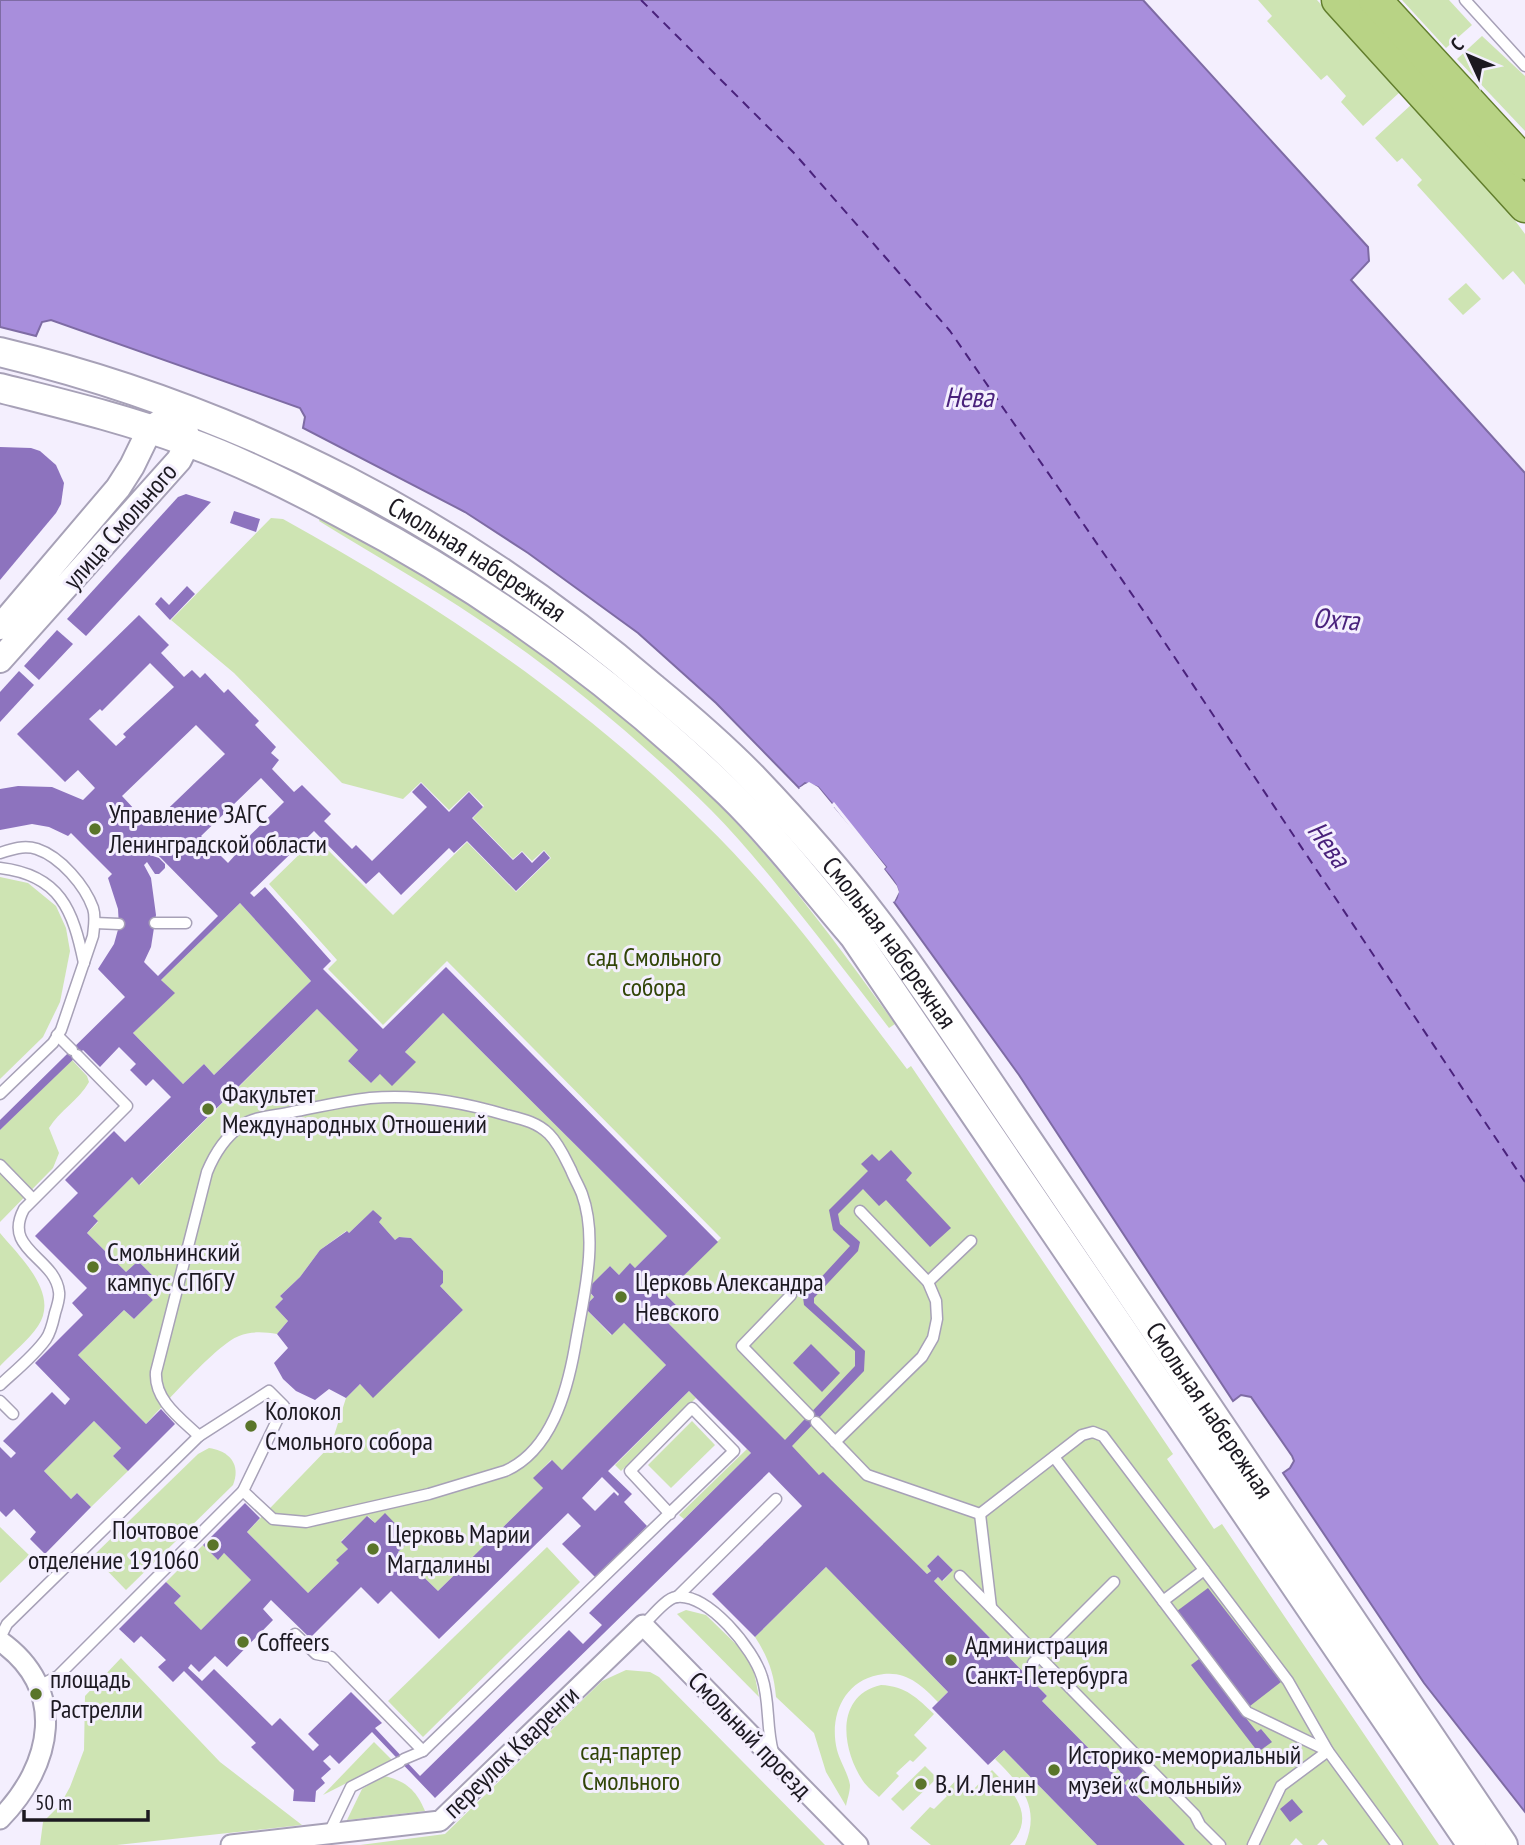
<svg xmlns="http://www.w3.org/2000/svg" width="1525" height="1845" viewBox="0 0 1525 1845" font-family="'PT Sans Narrow',sans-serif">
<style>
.green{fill:#cee4b3}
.water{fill:#a88edc;stroke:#7e6ba4;stroke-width:2}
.pier{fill:#f4effe}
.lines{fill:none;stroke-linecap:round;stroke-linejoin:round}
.ferry{stroke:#4a227c;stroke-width:2;stroke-dasharray:9 7;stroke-linecap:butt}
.building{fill:#8d73be;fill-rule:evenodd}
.service-casing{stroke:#a7a1b7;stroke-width:13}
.minor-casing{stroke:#a7a1b7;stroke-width:23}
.tertiary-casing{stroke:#a7a1b7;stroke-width:28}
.secondary-casing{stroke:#a7a1b7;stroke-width:32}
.primary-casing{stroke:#627e2d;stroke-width:35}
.service{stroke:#fff;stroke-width:10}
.minor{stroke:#fff;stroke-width:19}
.tertiary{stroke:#fff;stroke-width:24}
.secondary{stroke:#fff;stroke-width:28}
.primary{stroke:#b8d385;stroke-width:32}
.poi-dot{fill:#5a752a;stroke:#f4effe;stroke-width:2.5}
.labels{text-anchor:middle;stroke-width:6;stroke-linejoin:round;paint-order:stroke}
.street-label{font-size:26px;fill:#1c1921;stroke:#f4effe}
.poi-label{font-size:26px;fill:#1c1921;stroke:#f4effe;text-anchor:start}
.park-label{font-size:26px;fill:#314507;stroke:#f4effe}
.water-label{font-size:28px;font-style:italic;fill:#4a227c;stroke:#f4effe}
</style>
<rect width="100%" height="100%" fill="#f4effe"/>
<g class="green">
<path d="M1258 0H1317L1400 92 1363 126 1341 102 1346 96 1327 75 1321 80 1267 21 1272 16Z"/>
<path d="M1402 0H1449L1472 25 1446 48Z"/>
<path d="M1482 36 1525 76V131L1457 59Z"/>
<path d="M1412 104 1508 211 1525 234V285L1513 271 1503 280 1417 185 1422 180 1402 158 1397 162 1375 138Z"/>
<path d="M1466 283 1481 299 1463 315 1448 299Z"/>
<path d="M321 517C377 547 434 577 486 613 569 669 648 734 719 805 785 872 840 948 895 1024L889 1028C854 982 818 936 781 890 759 863 736 835 711 810 640 740 561 674 478 619 426 584 372 554 319 521Z"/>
<path d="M271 518 283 519C435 603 578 699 702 821 779 895 842 984 907 1069L911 1066 1173 1454 1167 1459 1214 1529 1222 1524 1439 1845H1328L1323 1839 1317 1845H1303L1296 1838 1290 1845H1185L1124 1783 1128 1779 1132 1782 1145 1770 1122 1774 1118 1778 1042 1701 1047 1696 934 1581 938 1577 943 1581 953 1570 938 1555 927 1566 931 1571 927 1574 819 1475 667 1322 679 1308 665 1294 721 1238 447 961 383 1025 328 969 337 960 269 884 316 838 393 915 467 842 516 892 551 858 544 850 532 861 522 851 513 859 473 818 484 806 469 791 449 810 421 782 403 799 342 783 234 673 171 620Z"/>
<path d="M0 877 28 883 56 906 66 928 70 951 60 1002 43 1037 0 1079Z"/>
<path d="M240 903 311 981 214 1075 204 1064 183 1084 133 1033 174 993 161 980Z"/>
<path d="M317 1009 358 1050 348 1061 371 1083 380 1074 415 1062 405 1052 443 1013 667 1236 635 1268 630 1264 619 1275 610 1266 587 1290 594 1297 584 1307 611 1335 624 1323 666 1365 562 1470 551 1460 534 1478 543 1488 438 1591 398 1552 411 1540 375 1523 368 1516 341 1541 348 1549 337 1560 339 1563 308 1593 247 1532 331 1445 346 1398 360 1384 373 1397 463 1310 440 1286 443 1283V1271L411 1238 399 1237 395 1240 379 1222 373 1210 349 1233 346 1231 320 1250 300 1277 280 1296 283 1299 275 1307 288 1321 277 1334C264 1332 251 1331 239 1336 217 1344 165 1404 146 1424L78 1355 124 1310 134 1319 153 1300 146 1293 158 1281 138 1261 126 1272 87 1233 98 1222 93 1216 132 1177 140 1185Z"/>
<path d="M72 1060 87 1076 89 1082C79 1100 59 1111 49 1128L59 1153 53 1168 0 1222V1130Z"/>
<path d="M0 1233C20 1257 60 1294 38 1326 28 1341 12 1353 0 1366Z"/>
<path d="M689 1391 696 1398 621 1471 615 1465Z"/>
<path d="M94 1421 121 1448 113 1456 128 1471 91 1507 77 1493 71 1499 44 1471Z"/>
<path d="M692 1421 715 1445 671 1488 648 1465Z"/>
<path d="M209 1448C230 1451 241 1465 233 1485L126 1590 93 1556 198 1454Z"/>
<path d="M747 1449 751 1453 684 1519 679 1515Z"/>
<path d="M0 1527 29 1555 0 1583Z"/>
<path d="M203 1545 217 1559 224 1553 251 1580 201 1630 174 1603 181 1596 166 1582Z"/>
<path d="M547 1547 580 1582 423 1737 388 1701Z"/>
<path d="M826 1567 948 1692 938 1702C921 1684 904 1669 878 1675 843 1682 829 1717 837 1750 840 1762 848 1773 850 1785 850 1792 847 1800 846 1806L826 1772 814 1733 776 1697C774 1673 768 1657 755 1637Z"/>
<path d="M686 1610 706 1615 744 1652 753 1667 759 1697 677 1614Z"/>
<path d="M121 1658 220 1762 302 1825 117 1845H40L43 1822 60 1805 70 1787 84 1750 85 1696Z"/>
<path d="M626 1670 650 1672 659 1677 825 1845H360L445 1834 602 1681Z"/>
<path d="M881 1685C906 1686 917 1698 934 1714L914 1735 927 1748 913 1762 910 1760 896 1773 899 1776 879 1797C874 1792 867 1787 863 1781 842 1750 834 1696 881 1685Z"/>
<path d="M374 1742 392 1760 323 1795Z"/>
<path d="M1004 1750 1097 1845H1025C1041 1806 1021 1785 995 1759Z"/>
<path d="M925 1766 937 1778 903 1811 891 1799Z"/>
<path d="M992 1770C1014 1792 1037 1816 1010 1845H931L910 1828 930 1807 934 1809 947 1796 944 1793 958 1778 972 1791Z"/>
<path d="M384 1776C406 1781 416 1790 425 1811L347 1820 362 1789Z"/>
</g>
<path class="water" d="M0 0H1143L1368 247 1369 261 1351 280 1525 473V1812L1424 1683 1283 1473 1290 1468 1294 1461 1292 1456 1251 1397 1241 1395 1233 1401 1019 1075 894 902C904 890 892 879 884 869L886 867 818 787 805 783 799 788 716 703 638 633 528 553 465 512 303 428 305 417 300 408 51 320 42 322 36 336 0 327Z"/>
<path class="pier" d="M809 782 818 787 832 804 834 802 886 867 884 869 897 886 899 892 894 902 891 900 896 892 894 887 881 871V866L834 807H830L812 787 807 786 802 790 799 788Z"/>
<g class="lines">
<path class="ferry" d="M641 0 794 153 950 331 1147 616 1525 1182"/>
</g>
<g class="building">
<path d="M0 447 31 448 40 451 56 465 64 483 61 504 56 513 0 580Z"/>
<path d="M186 494 211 502 86 636 67 619 178 497Z"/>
<path d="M234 511 260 519 256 532 230 523Z"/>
<path d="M187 586 195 594 170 620 155 604 161 597 169 605Z"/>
<path d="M139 615 169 645 161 653 184 677 192 670 200 678 205 673 224 693 228 689 259 721 255 725 276 747 271 753 279 760 272 769 294 792 302 785 331 814 324 821 352 849 356 845 372 861 427 807 412 792 421 783 449 812 469 792 483 807 472 818 513 860 522 852 532 863 544 851 550 858 516 891 467 841 454 853 449 848 401 895 379 872 366 884 314 831 250 893 254 897 265 887 331 961 323 969 383 1029 446 967 718 1242 665 1294 679 1308 667 1322 785 1440 855 1366V1351L804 1305 803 1297 850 1246 833 1230 829 1210 868 1171 861 1164 872 1154 879 1161 891 1150 912 1173 906 1180 951 1228 930 1247 886 1200 879 1206 863 1189 838 1214 840 1224 860 1242 858 1251 814 1298V1303L865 1351 864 1371 792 1446 819 1475 823 1472 927 1574 931 1571 927 1566 938 1555 953 1570 942 1581 938 1577 934 1581 1047 1696 1042 1701 1118 1778 1122 1774 1117 1768 1131 1755 1145 1769 1132 1783 1128 1779 1124 1783 1185 1845H1097L1004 1750 988 1765 932 1708 948 1692 826 1567 755 1637 712 1594 802 1506 769 1472 435 1798 372 1732 339 1764 330 1755 323 1761 331 1769 321 1778 325 1783 316 1791 315 1802 293 1801 294 1790 251 1747 256 1743 184 1671 173 1682 158 1667 166 1660 141 1636 134 1643 119 1629 166 1582 181 1596 174 1603 201 1630 251 1580 224 1553 218 1560 203 1545 245 1503 260 1518 247 1532 308 1593 339 1563 336 1560 348 1549 341 1542 367 1516 375 1523 385 1513 411 1540 398 1552 438 1591 543 1488 533 1478 552 1460 562 1470 666 1365 624 1323 612 1335 584 1307 594 1297 587 1289 610 1266 619 1275 630 1263 635 1268 667 1236 443 1013 405 1052 416 1062 392 1086 380 1074 371 1083 348 1061 358 1050 317 1009 139 1185 132 1177 93 1216 98 1221 87 1233 126 1272 138 1261 158 1281 146 1293 153 1300 134 1319 124 1310 78 1355 146 1424 161 1409 175 1424 128 1471 113 1456 121 1448 94 1421 44 1471 71 1499 77 1493 91 1507 45 1554 30 1539 36 1532 14 1509 6 1517 0 1511V1447L11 1458 16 1453 3 1441 52 1392 65 1405 70 1399 35 1363 83 1315 72 1303 87 1288 35 1236 78 1193 65 1180 114 1131 125 1142 171 1097 153 1079 146 1086 130 1070 136 1064 119 1047 100 1067 83 1050 0 1130V1120L125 997 98 969 114 944 119 926 118 909 108 878 112 874 71 833 68 836 49 827 32 824 0 830V789L18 786 52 787 83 800 95 788 78 770 65 782 17 734ZM150 663 174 687 123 734 126 737 116 746 89 719 100 709 102 711ZM196 725 225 754 150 826 122 796ZM261 778 284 802 235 850 237 853 228 863 201 836ZM156 853 218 916 158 976 144 962 151 947 156 915 151 878 144 865 147 862 155 874H159L165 868V864L159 858 153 856ZM240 903 311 981 214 1075 204 1064 183 1084 133 1033 175 993 161 980ZM689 1391 751 1453 589 1613 602 1625 583 1644 569 1630 420 1776 375 1728 382 1723 351 1692 308 1734 319 1745 313 1751 280 1718 272 1726 214 1669 202 1681 188 1668 191 1664 199 1672 215 1656 227 1667 273 1620 263 1609 271 1600 310 1638 361 1587 378 1604 391 1591 439 1639 568 1513 581 1526 562 1544 596 1578 647 1526 624 1502 632 1494 608 1471ZM602 1477 619 1494 618 1496 614 1492 595 1511 582 1498Z"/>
<path d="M57 630 73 644 39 680 24 666Z"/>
<path d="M19 671 34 685 0 722V692Z"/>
<path d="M373 1210 382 1218 379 1222 395 1240 399 1237 411 1238 443 1271V1283L440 1286 463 1310 373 1398 360 1384 346 1398 329 1389 315 1400 296 1391 283 1379 274 1363 288 1348 277 1334 288 1321 275 1307 283 1299 280 1296 300 1277 320 1250 347 1231 349 1233Z"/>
<path d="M811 1344 840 1373 822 1392 793 1363Z"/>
<path d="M1208 1588 1281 1682 1250 1706 1177 1611Z"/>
<path d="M1199 1659 1257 1732 1261 1729 1272 1742 1258 1752 1191 1665Z"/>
<path d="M1292 1799 1303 1812 1290 1822 1280 1809Z"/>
</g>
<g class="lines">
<g class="service-casing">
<g id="service">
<path d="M1465 0 1525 66"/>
<path d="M0 853C12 849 24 845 37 849 61 857 85 886 93 908 96 917 94 926 93 936L61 1030 53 1043 0 1094"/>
<path d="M0 868C60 875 73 910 84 963"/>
<path d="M95 923 119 924"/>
<path d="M155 923H186"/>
<path d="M57 1035 72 1050"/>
<path d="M0 1165 33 1199"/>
<path d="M928 1282 971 1241"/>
<path d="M791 1295 742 1346 809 1415"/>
<path d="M0 1385C15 1371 34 1356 46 1339 51 1332 53 1322 55 1313 57 1307 60 1298 59 1292 55 1257 2 1250 24 1209L127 1106 77 1055"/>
<path d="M0 1401 13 1414"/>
<path d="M816 1422 867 1475 980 1514 1082 1435 1093 1432 1103 1436 1288 1681 1328 1751 1397 1845"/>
<path d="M199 1436C180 1418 154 1400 156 1372L207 1172C214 1155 224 1138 241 1126 254 1116 275 1116 292 1112 318 1107 343 1101 370 1098 415 1094 463 1102 506 1115 522 1119 537 1122 549 1134 559 1144 565 1158 571 1170 574 1178 579 1186 582 1194 599 1241 583 1299 575 1347 567 1392 551 1451 505 1471L429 1494 306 1522 273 1519 243 1491"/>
<path d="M835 1442 922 1357 933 1338 937 1319 936 1301 928 1282 860 1211"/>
<path d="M1054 1457 1247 1712 1328 1751 1281 1786 1253 1845"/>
<path d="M980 1514 991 1607"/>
<path d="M960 1576 1195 1815 1200 1825 1220 1845"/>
<path d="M677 1597 776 1499"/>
<path d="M1163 1601 1204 1570"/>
<path d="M643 1625C652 1617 665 1599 676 1597 708 1592 754 1650 762 1677 770 1701 766 1727 773 1752"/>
<path d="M295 1634 316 1654 331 1657 423 1751"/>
<path d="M0 1638 7 1624 199 1436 269 1391 284 1406 243 1491 58 1676 39 1686"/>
<path d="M1033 1663 1114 1582"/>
<path d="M404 1759 423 1751 734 1451 692 1408 630 1471 670 1514"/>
<path d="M328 1835 351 1787 400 1762"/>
</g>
</g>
<g class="minor-casing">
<g id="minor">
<path d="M0 1641C68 1689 53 1765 0 1819"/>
<path d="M231 1845 440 1821 643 1625 858 1845"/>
</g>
</g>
<g class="tertiary-casing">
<path id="tertiary" d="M0 627 118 488 132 466 150 429 181 407 188 442 179 460 0 660"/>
</g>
<g class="secondary-casing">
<g id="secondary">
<path id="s1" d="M0 352C242 410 465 526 653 688 687 716 721 745 752 777 794 821 837 869 874 918 902 954 928 993 954 1031L1503 1845"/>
<path d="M0 388C63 404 126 419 188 442 240 461 291 486 341 513 483 587 613 681 729 793 774 837 813 888 854 936L1472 1845"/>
</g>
</g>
<g class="primary-casing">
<g id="primary">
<path d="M1338 0 1525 206"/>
<path d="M1375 0 1525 163"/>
</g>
</g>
<use href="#service" class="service"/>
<use href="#minor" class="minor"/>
<use href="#tertiary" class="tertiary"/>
<use href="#secondary" class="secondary"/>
<use href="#primary" class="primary"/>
</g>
<g class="poi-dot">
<circle cx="95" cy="829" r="7"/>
<circle cx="208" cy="1109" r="7"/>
<circle cx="93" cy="1267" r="7"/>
<circle cx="621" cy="1297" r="7"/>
<circle cx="251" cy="1426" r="7"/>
<circle cx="213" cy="1545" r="7"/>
<circle cx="373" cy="1549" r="7"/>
<circle cx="243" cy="1642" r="7"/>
<circle cx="951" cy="1660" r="7"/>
<circle cx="36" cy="1694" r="7"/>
<circle cx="1054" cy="1770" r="7"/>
<circle cx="921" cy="1784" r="7"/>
</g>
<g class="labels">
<g class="street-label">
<text transform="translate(120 526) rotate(-49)" y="9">улица Смольного</text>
<text dy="9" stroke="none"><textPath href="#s1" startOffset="523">Смольная набережная</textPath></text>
<text dy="9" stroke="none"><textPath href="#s1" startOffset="1090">Смольная набережная</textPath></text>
<text dy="9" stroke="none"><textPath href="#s1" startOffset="1657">Смольная набережная</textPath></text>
<text transform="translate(750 1735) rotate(46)" y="9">Смольный проезд</text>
<text transform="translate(511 1752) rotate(-44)" y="9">переулок Кваренги</text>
</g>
<g class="poi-label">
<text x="109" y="823">Управление ЗАГС<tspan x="109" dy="30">Ленинградской области</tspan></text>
<text x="222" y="1103">Факультет<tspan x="222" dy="30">Международных Отношений</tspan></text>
<text x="107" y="1261">Смольнинский<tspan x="107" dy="30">кампус СПбГУ</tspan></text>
<text x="635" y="1291">Церковь Александра<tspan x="635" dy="30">Невского</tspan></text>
<text x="265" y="1420">Колокол<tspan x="265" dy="30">Смольного собора</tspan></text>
<text x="199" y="1539" text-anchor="end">Почтовое<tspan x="199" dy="30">отделение 191060</tspan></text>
<text x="387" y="1543">Церковь Марии<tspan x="387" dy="30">Магдалины</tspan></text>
<text x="257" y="1651">Coffeers</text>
<text x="965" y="1654">Администрация<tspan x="965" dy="30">Санкт-Петербурга</tspan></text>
<text x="50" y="1688">площадь<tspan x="50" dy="30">Растрелли</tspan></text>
<text x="1068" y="1764">Историко-мемориальный<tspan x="1068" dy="30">музей «Смольный»</tspan></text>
<text x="935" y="1793">В. И. Ленин</text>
</g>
<g class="park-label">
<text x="654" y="966">сад Смольного<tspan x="654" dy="30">собора</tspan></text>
<text x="631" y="1760">сад-партер<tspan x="631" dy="30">Смольного</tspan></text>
</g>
<g class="water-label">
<text x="969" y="407">Нева</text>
<text transform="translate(1336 619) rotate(4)" y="10">Охта</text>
<text transform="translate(1329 844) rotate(53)" y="10">Нева</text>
</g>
</g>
<g transform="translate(1469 56) rotate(314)" stroke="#f4effe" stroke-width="5" paint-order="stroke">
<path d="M0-5L12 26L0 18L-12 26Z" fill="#1c1921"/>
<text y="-10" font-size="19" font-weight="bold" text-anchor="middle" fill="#1c1921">С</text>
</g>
<path d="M24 1810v10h124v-10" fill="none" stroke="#1c1921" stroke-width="3.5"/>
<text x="35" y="1810" font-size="21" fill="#1c1921" stroke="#f4effe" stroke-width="5" paint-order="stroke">50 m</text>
</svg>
